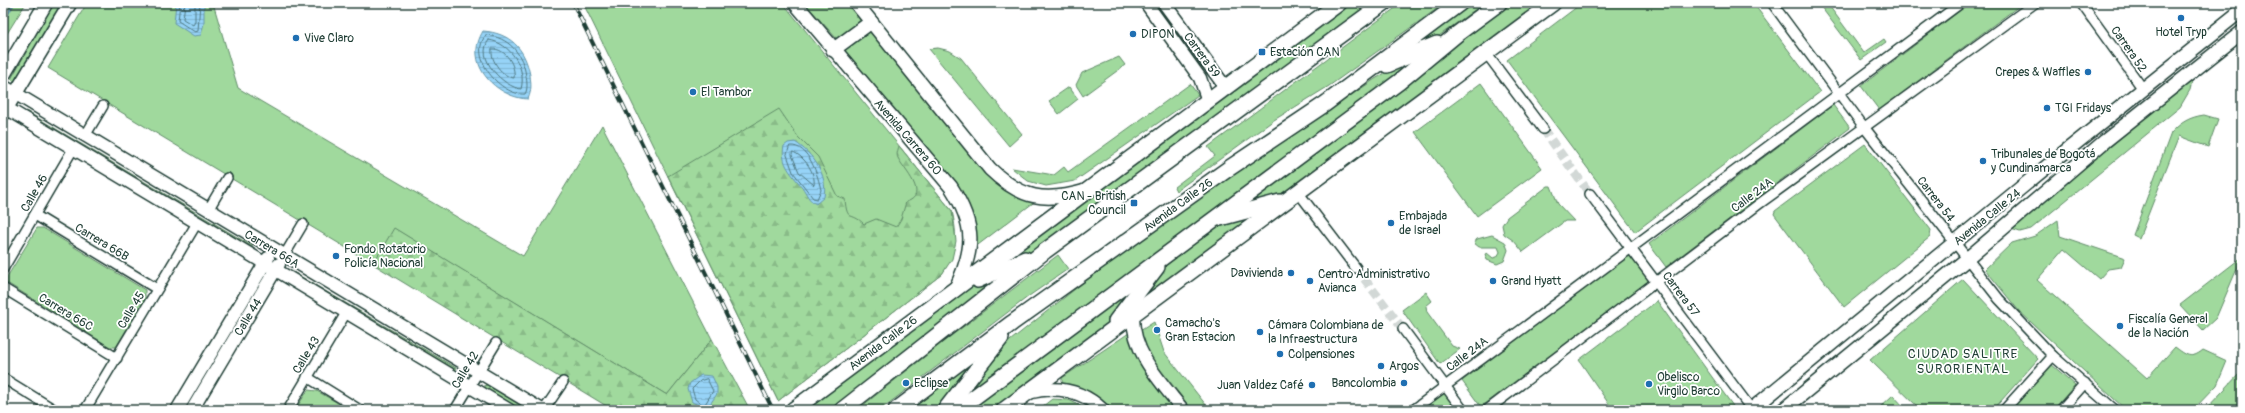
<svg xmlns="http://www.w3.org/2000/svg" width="2245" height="413" viewBox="0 0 2245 413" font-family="Pangolin,sans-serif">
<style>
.green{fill:#a0d99d;stroke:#608b68}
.forest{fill:url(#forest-firs);stroke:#608b68}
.water{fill:url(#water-rules);stroke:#6697a9}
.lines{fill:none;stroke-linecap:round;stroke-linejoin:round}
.shore{stroke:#4f7982;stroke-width:1}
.stream{stroke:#6697a9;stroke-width:2.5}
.minor-tunnel{stroke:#d2d8d6;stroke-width:9;stroke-dasharray:9 4.5;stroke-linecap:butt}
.minor-casing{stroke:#1f3d34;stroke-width:12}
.tertiary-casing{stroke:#1f3d34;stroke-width:15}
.secondary-casing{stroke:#1f3d34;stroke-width:16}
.primary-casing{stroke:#1f3d34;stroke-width:18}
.minor{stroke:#fff;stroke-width:9}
.tertiary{stroke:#fff;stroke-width:12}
.secondary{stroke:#fff;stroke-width:13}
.primary{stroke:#fff;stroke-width:15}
.rail-casing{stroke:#1f3d34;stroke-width:4}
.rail{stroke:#fff;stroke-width:2.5;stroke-dasharray:8;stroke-linecap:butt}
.poi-dot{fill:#1f6fb2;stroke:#fff;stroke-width:1.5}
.labels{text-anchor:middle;stroke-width:3.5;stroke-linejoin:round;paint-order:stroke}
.poi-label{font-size:12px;fill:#1f3d34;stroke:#fff;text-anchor:start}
.street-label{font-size:12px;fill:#1f3d34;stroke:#fff}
.neighbourhood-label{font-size:13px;letter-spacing:1px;fill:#1f3d34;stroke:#fff}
</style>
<defs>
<pattern id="forest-firs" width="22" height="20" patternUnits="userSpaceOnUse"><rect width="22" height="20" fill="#a0d99d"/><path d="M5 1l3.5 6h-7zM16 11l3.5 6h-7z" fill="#89bb88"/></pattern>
<pattern id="water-rules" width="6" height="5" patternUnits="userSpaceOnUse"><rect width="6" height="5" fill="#96d3f7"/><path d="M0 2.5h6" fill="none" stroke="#81b6d4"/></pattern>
</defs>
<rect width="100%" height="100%" fill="#fff"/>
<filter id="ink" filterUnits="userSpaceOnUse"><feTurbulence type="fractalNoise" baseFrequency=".025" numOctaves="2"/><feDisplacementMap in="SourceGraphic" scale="8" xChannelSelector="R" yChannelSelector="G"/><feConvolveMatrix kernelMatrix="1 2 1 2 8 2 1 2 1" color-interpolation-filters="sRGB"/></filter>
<g filter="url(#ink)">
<g class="green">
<path d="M3 3H26L3 40Z"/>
<path d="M54 3H62L15 82 11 79Z"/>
<path d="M87 3H213L238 88 523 256 602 125 712 339 667 395 395 229 373 264 48 68Z"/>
<path d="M583 3H783L952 211C958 237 957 251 942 274L778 401Z"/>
<path d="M805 3H851L863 18 862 23 839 39 836 38Z"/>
<path d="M1348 3H1370L1282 71 1099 201 1032 253 998 265Z"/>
<path d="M1402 3H1445L1329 86 1274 120 1176 191 1174 187 1215 156 1208 147Z"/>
<path d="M1466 3H1484L1428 44 1397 55Z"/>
<path d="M1508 3H1544L1287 196 1235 209 1427 69Z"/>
<path d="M1582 3H1753L1820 92 1635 232 1507 60Z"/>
<path d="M1818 3H1827L1864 53 1884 39 1886 42 1861 60Z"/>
<path d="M1970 3H2023L1879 110 1861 86Z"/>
<path d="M869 30 985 170 1037 200 974 248 972 223 844 53 843 48Z"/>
<path d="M938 48 950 51 961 58 1022 134 1009 146 929 49Z"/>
<path d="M1119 57 1125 65 1083 96 1076 85 1082 73Z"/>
<path d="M1422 58 957 401 1001 348 1075 289 1163 223 1375 79 1404 62Z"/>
<path d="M2193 78 2190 90 2180 107 2031 229 2020 232 2011 229Z"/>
<path d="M1481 83 1542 168 1477 216 1415 132Z"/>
<path d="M1190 84 1198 95 1075 181 1046 186 1028 181 1012 168 1054 175 1064 167 1068 172Z"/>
<path d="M1069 87 1078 99 1059 114 1049 101Z"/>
<path d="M1833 105 1850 128 1666 267 1649 244Z"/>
<path d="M26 111 252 246 253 248 26 113Z"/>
<path d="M2204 115 2218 119 2208 147 2179 136 2139 238 2133 235 2171 133C2181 122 2190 117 2204 115Z"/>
<path d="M1865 144 1931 230 1930 237 1844 307 1774 214 1775 211Z"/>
<path d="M1548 186H1551L1558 204 1574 221H1565L1523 252 1514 241 1504 234 1502 225 1507 217Z"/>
<path d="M1265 211 1130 310 1159 271 1224 221Z"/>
<path d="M2058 220 2060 236 2125 258 2121 267 2108 269 2099 279 2064 249 2037 280 2147 378 2175 347C2186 355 2191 360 2203 350L2227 361 2217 385 2193 410H2126L2019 311 1985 269 2012 243 2035 236Z"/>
<path d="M37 228H43L145 290V299L116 347H110L7 283V277Z"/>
<path d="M1492 235 1505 242 1508 250 1504 261 1497 264 1487 260 1485 254 1487 253 1493 258 1497 257 1500 252 1498 247H1479L1474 243 1477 239Z"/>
<path d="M1631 254 1650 280 1481 407 1462 381Z"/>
<path d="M1058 255 1068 269 1029 296 880 410H857L947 339Z"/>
<path d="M2242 257 2216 318 2203 330 2180 305Z"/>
<path d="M1011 271 832 410H802L961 292 985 279Z"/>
<path d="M293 272 456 368V370L454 371Z"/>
<path d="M1138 279 1103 330 995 410H966Z"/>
<path d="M1963 279 2038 359 1993 410H1921L1870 360Z"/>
<path d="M1426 292 1432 301 1426 306 1427 312 1452 346 1460 349 1440 364 1402 310Z"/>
<path d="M1657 301 1733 406 1728 410H1613L1579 360Z"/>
<path d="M1154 322 1164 352 1210 410H1192L1143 347 1140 331Z"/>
<path d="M1129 333 1135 351 1178 410H1111C1097 394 1082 389 1062 384V378Z"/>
<path d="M987 347 939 410H903Z"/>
<path d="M2051 364 2075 385 2053 410H2010Z"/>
<path d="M2242 371V410H2205Z"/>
<path d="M485 385H487L528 410H520L485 388Z"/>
<path d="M308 390 317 391 350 410H295Z"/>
<path d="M1447 390 1462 410H1420Z"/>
<path d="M1893 395 1904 407 1901 410H1877Z"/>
<path d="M1052 399 1069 400 1088 410H1038Z"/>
</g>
<g class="forest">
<path d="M779 109 798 137 818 157 837 196 845 199C847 223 851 211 864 224L876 219 896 227 901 219 906 202C930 195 904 170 898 158 896 154 898 150 899 146L952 211 956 241 952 259 942 274 778 401 668 176Z"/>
<path d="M394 228 667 395 712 339 750 410H613L373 264Z"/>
</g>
<g class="water">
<path d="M176 3 204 4V23L201 35 194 36 174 23Z"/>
<path d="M483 31C510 33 525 48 530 75 531 84 532 90 528 99 505 98 479 79 477 55 476 46 479 38 483 31Z"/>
<path d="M795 142C813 154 828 174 824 197L816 204C808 200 807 194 802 187 792 174 780 164 784 146L788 143Z"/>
<path d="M701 375 712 376 717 387V394L706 410H700L698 405 692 402 688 389 690 383Z"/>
</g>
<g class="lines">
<g class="shore">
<path d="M180 3 178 21 195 32 198 31 200 3"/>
<path d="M185 3 183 19 193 25 195 22V3"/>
<path d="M486 35C509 37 523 54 526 76 527 82 528 89 525 94 501 96 467 57 486 35Z"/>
<path d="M489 40C510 43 527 68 521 89 504 87 474 58 489 40Z"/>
<path d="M492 49C506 48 516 66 514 78 503 77 490 61 492 49Z"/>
<path d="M790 146C809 144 818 176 821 190L817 199 813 198 793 172 787 155Z"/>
<path d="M793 152C804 156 816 173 814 185L799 172 792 155Z"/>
<path d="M707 379 713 391 704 406 695 399 692 389 700 381Z"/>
</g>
<path class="stream" d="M3 22 14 3"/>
<g class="minor-tunnel">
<path d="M1543 129 1590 194"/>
<path d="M1356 268 1403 329"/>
</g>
<g class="minor-casing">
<g id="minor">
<path d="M1772 3 1864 127 1999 299 2053 356 2115 410"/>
<path d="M2081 3 2143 89"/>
<path d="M1486 53 1543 129"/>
<path d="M85 136 103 106"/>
<path d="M1298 192 1356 268"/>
<path d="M1590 194 1752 410"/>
<path d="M208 210 227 178"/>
<path d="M35 215 157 289"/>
<path d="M284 256 303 224"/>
<path d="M3 269 73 149"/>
<path d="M3 288 117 358"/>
<path d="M1403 329 1463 410"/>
<path d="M307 377 360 410"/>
<path d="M3 378 55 410"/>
<path d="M85 410 197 223"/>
<path d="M288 410 346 313"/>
<path d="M455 410 496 343"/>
<path d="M544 410 563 382"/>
<path d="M1413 410 1961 3"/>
<path d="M1487 410 1759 204 2035 3"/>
<path d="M2004 410 2053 356"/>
<path d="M2061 410 2085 383"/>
</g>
</g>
<g class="tertiary-casing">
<g id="tertiary">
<path d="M1146 3 1200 78 1208 101"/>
<path d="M1164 3 1226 88"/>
<path d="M3 86 542 410"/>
<path d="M3 106 509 410"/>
<path d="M1133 315C1132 353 1161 382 1183 410"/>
<path d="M1028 393C1057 385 1082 390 1103 410"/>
<path d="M177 410 268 258"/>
<path d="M192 410 279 264"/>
</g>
</g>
<g class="secondary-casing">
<g id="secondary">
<path d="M795 3 951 187C976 226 975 249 955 290"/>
<path d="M856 3 990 169C1021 199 1045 203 1086 191"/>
<path d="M833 50 871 22"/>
<path d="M3 76 46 3"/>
<path d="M3 114 70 3"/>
<path d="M1751 410 2056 159 2242 10"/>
<path d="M1783 410 1967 259 2105 141 2242 32"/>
</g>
</g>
<g class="primary-casing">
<g id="primary">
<path d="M1387 65 1437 44"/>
<path d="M1220 218 1280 202"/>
<path d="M978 280 1025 259"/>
<path d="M1116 321 1157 267"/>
<path d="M793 410 1339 3"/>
<path d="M842 410 1045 251 1384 3"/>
<path d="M896 410 1012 323 1228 169 1325 104 1460 3"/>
<path d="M945 410 1001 338"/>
<path d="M957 410 1399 82 1457 34 1499 3"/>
<path d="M1004 410 1553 3"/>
</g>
</g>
<use href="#minor" class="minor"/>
<use href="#tertiary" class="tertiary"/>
<use href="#secondary" class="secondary"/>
<use href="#primary" class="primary"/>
<g class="rail-casing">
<path id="rail" d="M573 3 773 410"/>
</g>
<use href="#rail" class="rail"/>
</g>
</g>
<g class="poi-dot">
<circle cx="2181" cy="18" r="4"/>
<circle cx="1133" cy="34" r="4"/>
<circle cx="296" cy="38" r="4"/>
<rect x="1258" y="48" width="8" height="8" rx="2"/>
<circle cx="2088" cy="72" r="4"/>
<circle cx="693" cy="92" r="4"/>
<circle cx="2047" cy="108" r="4"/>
<circle cx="1983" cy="161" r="4"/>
<rect x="1130" y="199" width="8" height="8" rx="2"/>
<circle cx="1391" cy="223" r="4"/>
<circle cx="336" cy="256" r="4"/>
<circle cx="1291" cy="273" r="4"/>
<circle cx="1310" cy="281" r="4"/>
<circle cx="1493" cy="281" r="4"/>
<circle cx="2120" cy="326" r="4"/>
<circle cx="1157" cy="330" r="4"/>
<circle cx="1260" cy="332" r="4"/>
<circle cx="1280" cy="354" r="4"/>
<circle cx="1381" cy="366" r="4"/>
<circle cx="906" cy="383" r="4"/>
<circle cx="1404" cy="383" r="4"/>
<circle cx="1649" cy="384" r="4"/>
<circle cx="1312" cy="385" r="4"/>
</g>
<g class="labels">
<g class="poi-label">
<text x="2181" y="36" text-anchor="middle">Hotel Tryp</text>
<text x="1141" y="38">DIPON</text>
<text x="304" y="42">Vive Claro</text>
<text x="1270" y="56">Estación CAN</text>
<text x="2080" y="76" text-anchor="end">Crepes &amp; Waffles</text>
<text x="701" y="96">El Tambor</text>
<text x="2055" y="112">TGI Fridays</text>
<text x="1991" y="158">Tribunales de Bogotá<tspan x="1991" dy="14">y Cundinamarca</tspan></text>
<text x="1126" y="200" text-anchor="end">CAN - British<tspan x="1126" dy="14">Council</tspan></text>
<text x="1399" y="220">Embajada<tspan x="1399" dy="14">de Israel</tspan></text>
<text x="344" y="253">Fondo Rotatorio<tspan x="344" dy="14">Policía Nacional</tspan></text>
<text x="1283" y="277" text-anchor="end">Davivienda</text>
<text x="1318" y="278">Centro Administrativo<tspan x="1318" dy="14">Avianca</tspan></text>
<text x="1501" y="285">Grand Hyatt</text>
<text x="2128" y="323">Fiscalía General<tspan x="2128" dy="14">de la Nación</tspan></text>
<text x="1165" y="327">Camacho's<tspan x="1165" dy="14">Gran Estacion</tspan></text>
<text x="1268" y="329">Cámara Colombiana de<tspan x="1268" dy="14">la Infraestructura</tspan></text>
<text x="1288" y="358">Colpensiones</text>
<text x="1389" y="370">Argos</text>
<text x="1657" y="381">Obelisco<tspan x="1657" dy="14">Virgilo Barco</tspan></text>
<text x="914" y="387">Eclipse</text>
<text x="1396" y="387" text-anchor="end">Bancolombia</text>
<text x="1304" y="389" text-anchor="end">Juan Valdez Café</text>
</g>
<g class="street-label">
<text transform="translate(2129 49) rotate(55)" y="4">Carrera 52</text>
<text transform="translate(1202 55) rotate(54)" y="4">Carrera 59</text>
<text transform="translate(908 137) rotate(49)" y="4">Avenida Carrera 60</text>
<text transform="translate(34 193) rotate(-60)" y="4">Calle 46</text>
<text transform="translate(1752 195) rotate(-37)" y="4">Calle 24A</text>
<text transform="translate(1936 199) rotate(52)" y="4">Carrera 54</text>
<text transform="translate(1178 205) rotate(-36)" y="4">Avenida Calle 26</text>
<text transform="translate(1987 217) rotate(-39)" y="4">Avenida Calle 24</text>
<text transform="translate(102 242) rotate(31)" y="4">Carrera 66B</text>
<text transform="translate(272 249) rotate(31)" y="4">Carrera 66A</text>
<text transform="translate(1681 294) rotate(53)" y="4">Carrera 57</text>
<text transform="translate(131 310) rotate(-59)" y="4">Calle 45</text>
<text transform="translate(66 312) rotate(31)" y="4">Carrera 66C</text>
<text transform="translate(248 317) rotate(-59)" y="4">Calle 44</text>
<text transform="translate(883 343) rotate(-37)" y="4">Avenida Calle 26</text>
<text transform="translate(1467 354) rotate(-37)" y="4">Calle 24A</text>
<text transform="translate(306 355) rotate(-59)" y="4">Calle 43</text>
<text transform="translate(465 370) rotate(-59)" y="4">Calle 42</text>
</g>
<g class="neighbourhood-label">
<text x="1963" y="358">CIUDAD SALITRE<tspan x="1963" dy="15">SURORIENTAL</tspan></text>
</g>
</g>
<rect width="2245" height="413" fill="none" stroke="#fff" stroke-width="16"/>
<rect x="8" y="8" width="2229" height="397" fill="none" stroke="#1f3d34" stroke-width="1.5" filter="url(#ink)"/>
</svg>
